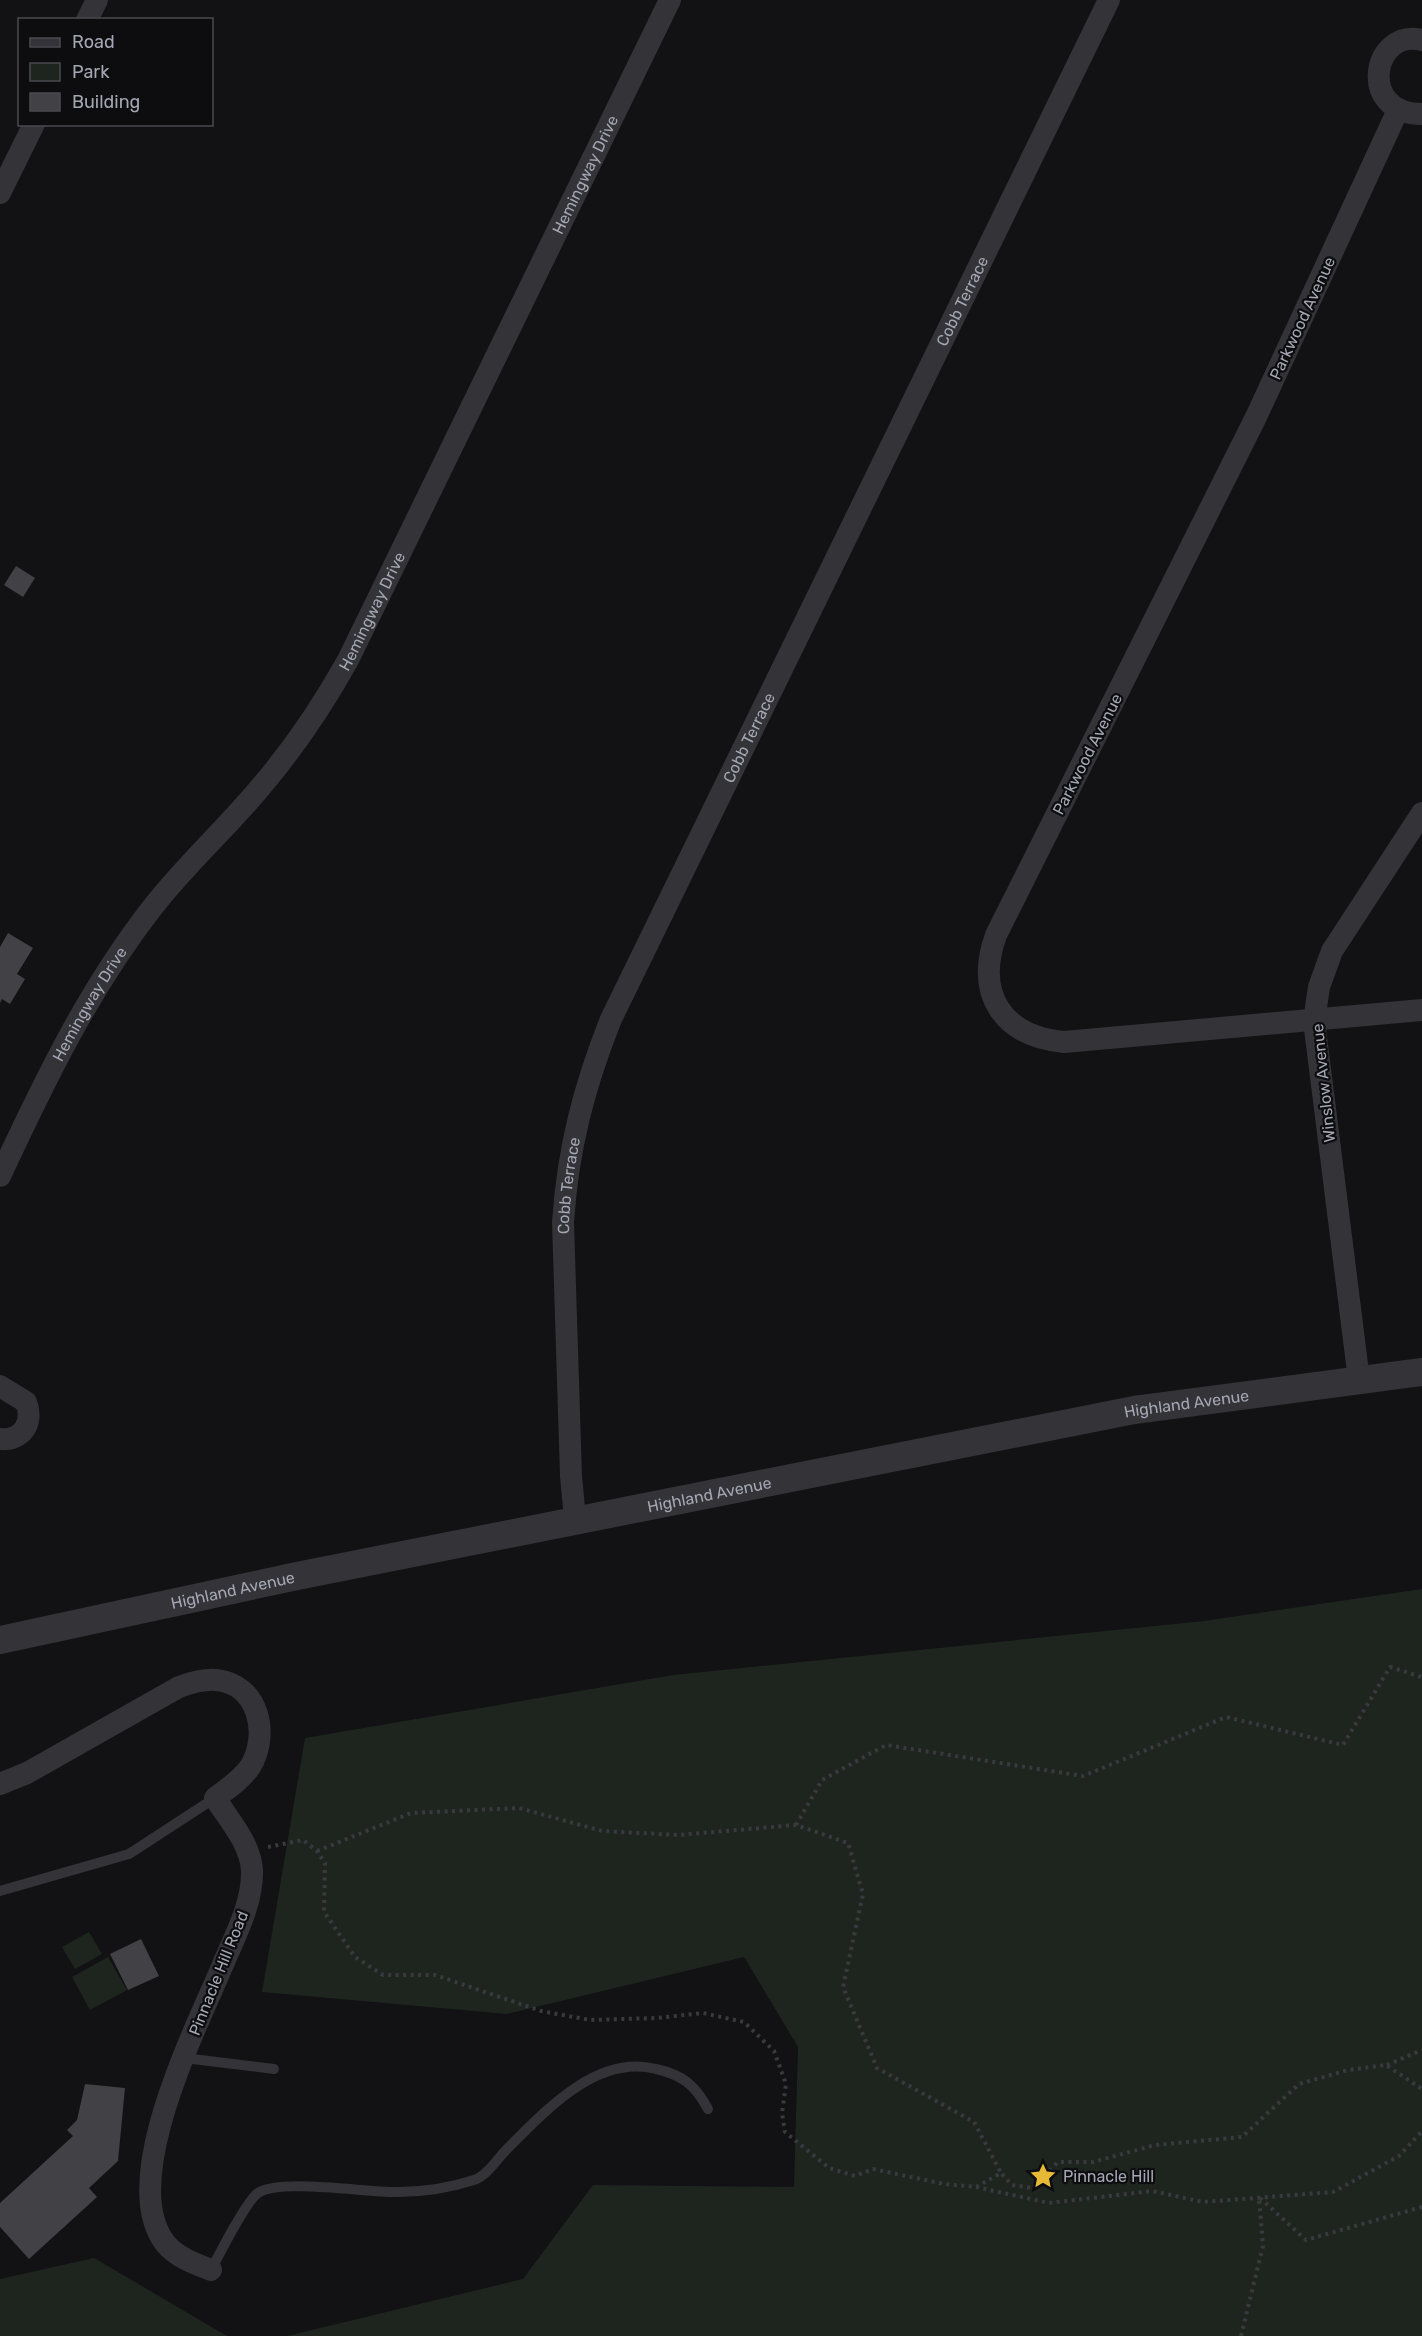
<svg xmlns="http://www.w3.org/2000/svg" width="1422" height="2336" viewBox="0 0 1422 2336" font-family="Rubik,sans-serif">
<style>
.green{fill:#1e251f}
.building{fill:#414146}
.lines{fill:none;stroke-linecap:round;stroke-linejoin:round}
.path{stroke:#393a3f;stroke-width:4;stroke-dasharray:3 4.5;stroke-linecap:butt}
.service{stroke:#333338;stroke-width:10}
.minor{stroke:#333338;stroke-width:22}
.tertiary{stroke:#333338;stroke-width:28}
.labels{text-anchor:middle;stroke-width:4.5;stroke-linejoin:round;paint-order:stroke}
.street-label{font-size:16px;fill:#a4a7b3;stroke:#0d0c0e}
.poi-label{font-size:16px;fill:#a4a7b3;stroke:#0d0c0e;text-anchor:start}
</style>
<rect width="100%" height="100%" fill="#121113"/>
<g class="green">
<path d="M1422 1589V2336H287L523 2279 593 2185 794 2187 798 2047 744 1957 507 2014 262 1992 305 1738 673 1675 1204 1621Z"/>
<path d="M89 1932 102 1954 75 1969 62 1947Z"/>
<path d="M108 1957 127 1990 90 2010 72 1977Z"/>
<path d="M94 2258 227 2336H0V2279Z"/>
</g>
<g class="building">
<path d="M16 566 35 578 23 597 4 585Z"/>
<path d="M8 933 33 948 17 974 25 979 10 1004 2 999 0 1003V947Z"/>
<path d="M141 1939 159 1976 128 1990 110 1954Z"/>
<path d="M85 2084 125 2088 118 2161 89 2188 97 2197 29 2259 0 2227V2203L73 2136 67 2130 77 2120Z"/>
</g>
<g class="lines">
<g class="path">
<path d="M796 1825 822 1780 886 1745 1083 1776 1226 1717 1343 1745 1390 1667 1422 1677"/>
<path d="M268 1847 303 1840 317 1851 325 1863 324 1912 355 1957 383 1975H435L541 2011 590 2020 657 2018 703 2013 744 2022 774 2051 786 2084 782 2113 785 2132 829 2168 855 2176 873 2169 944 2184 976 2187 1001 2173 1012 2185 1033 2188 1058 2162H1093L1155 2145 1242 2137 1299 2084 1348 2070 1386 2065 1422 2089"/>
<path d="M317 1851 411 1813 519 1808 602 1831 678 1835 796 1825 848 1843 863 1894 843 1987 877 2068 974 2122 1001 2173"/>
<path d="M1387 2065 1422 2050"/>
<path d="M976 2187 1049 2203 1152 2191 1203 2202 1333 2192 1399 2156 1422 2131"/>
<path d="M1260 2198 1306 2240 1422 2207"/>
<path d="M1241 2336 1263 2246 1259 2198"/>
</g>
<g class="service">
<path d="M0 1891 129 1854 215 1798"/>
<path d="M184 2058 274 2069"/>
<path d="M211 2270C219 2255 246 2201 258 2193 280 2178 369 2193 398 2192 425 2192 449 2188 474 2180 487 2176 498 2158 507 2149 546 2110 597 2054 656 2069 683 2075 695 2085 708 2109"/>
</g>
<g class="minor">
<path d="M87 20 97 0"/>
<path d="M1422 40C1372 28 1357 114 1422 114"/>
<path d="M1398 110 1256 417 996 935C975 994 1002 1036 1064 1042L1422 1010"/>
<path d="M0 193 34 124"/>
<path id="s1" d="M0 1176C44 1082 88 990 152 908 186 864 229 826 264 783 296 745 324 703 348 660L670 0"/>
<path d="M1359 1380 1314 1021 1319 987 1332 951 1422 813"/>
<path d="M0 1386 26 1402C34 1422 23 1441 0 1439"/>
<path id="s2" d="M575 1519 571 1476 563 1222C568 1148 584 1087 611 1019L1109 0"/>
<path d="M0 1784 27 1773 179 1687C190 1683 203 1679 216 1680 259 1684 270 1735 250 1767 241 1780 227 1789 215 1798 229 1820 250 1843 252 1870 253 1902 236 1934 224 1962 198 2025 117 2180 165 2243 176 2257 195 2264 211 2270"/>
</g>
<path class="tertiary" id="s3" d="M0 1640 297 1576 1134 1410 1422 1372"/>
</g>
<defs>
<g id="sight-bare" transform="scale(2.07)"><path d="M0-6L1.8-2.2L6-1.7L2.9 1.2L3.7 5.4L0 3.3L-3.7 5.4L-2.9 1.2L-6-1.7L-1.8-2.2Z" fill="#e7ba35" stroke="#0d0c0e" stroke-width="2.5" paint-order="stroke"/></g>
</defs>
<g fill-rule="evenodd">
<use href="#sight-bare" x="1043" y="2176"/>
</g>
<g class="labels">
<g class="street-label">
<text dy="6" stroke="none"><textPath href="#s1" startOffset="1166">Hemingway Drive</textPath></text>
<text dy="6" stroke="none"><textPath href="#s2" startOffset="1306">Cobb Terrace</textPath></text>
<text transform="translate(1302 318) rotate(-65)" y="6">Parkwood Avenue</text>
<text dy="6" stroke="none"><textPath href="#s1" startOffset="680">Hemingway Drive</textPath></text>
<text dy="6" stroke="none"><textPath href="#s2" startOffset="820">Cobb Terrace</textPath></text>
<text transform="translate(1087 754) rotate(-63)" y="6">Parkwood Avenue</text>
<text dy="6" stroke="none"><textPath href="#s1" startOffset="194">Hemingway Drive</textPath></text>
<text transform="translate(1323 1083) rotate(-96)" y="6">Winslow Avenue</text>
<text dy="6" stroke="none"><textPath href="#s2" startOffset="334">Cobb Terrace</textPath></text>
<text dy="6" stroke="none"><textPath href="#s3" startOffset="1210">Highland Avenue</textPath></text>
<text dy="6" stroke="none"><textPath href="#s3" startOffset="724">Highland Avenue</textPath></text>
<text dy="6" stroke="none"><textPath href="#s3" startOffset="238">Highland Avenue</textPath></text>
<text transform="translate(218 1973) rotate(-68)" y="6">Pinnacle Hill Road</text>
</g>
<g class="poi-label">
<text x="1063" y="2182">Pinnacle Hill</text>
</g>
</g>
<rect x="18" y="18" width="195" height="108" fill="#0d0c0e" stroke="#494a50" stroke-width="1.5"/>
<rect x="30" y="38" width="30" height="9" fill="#333338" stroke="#494a50" stroke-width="1.5"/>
<text x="72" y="48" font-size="18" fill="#a4a7b3">Road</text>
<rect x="30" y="63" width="30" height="18" fill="#1e251f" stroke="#494a50" stroke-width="1.5"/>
<text x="72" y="78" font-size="18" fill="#a4a7b3">Park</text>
<rect x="30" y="93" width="30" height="18" fill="#414146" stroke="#494a50" stroke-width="1.5"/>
<text x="72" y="108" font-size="18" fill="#a4a7b3">Building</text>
</svg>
